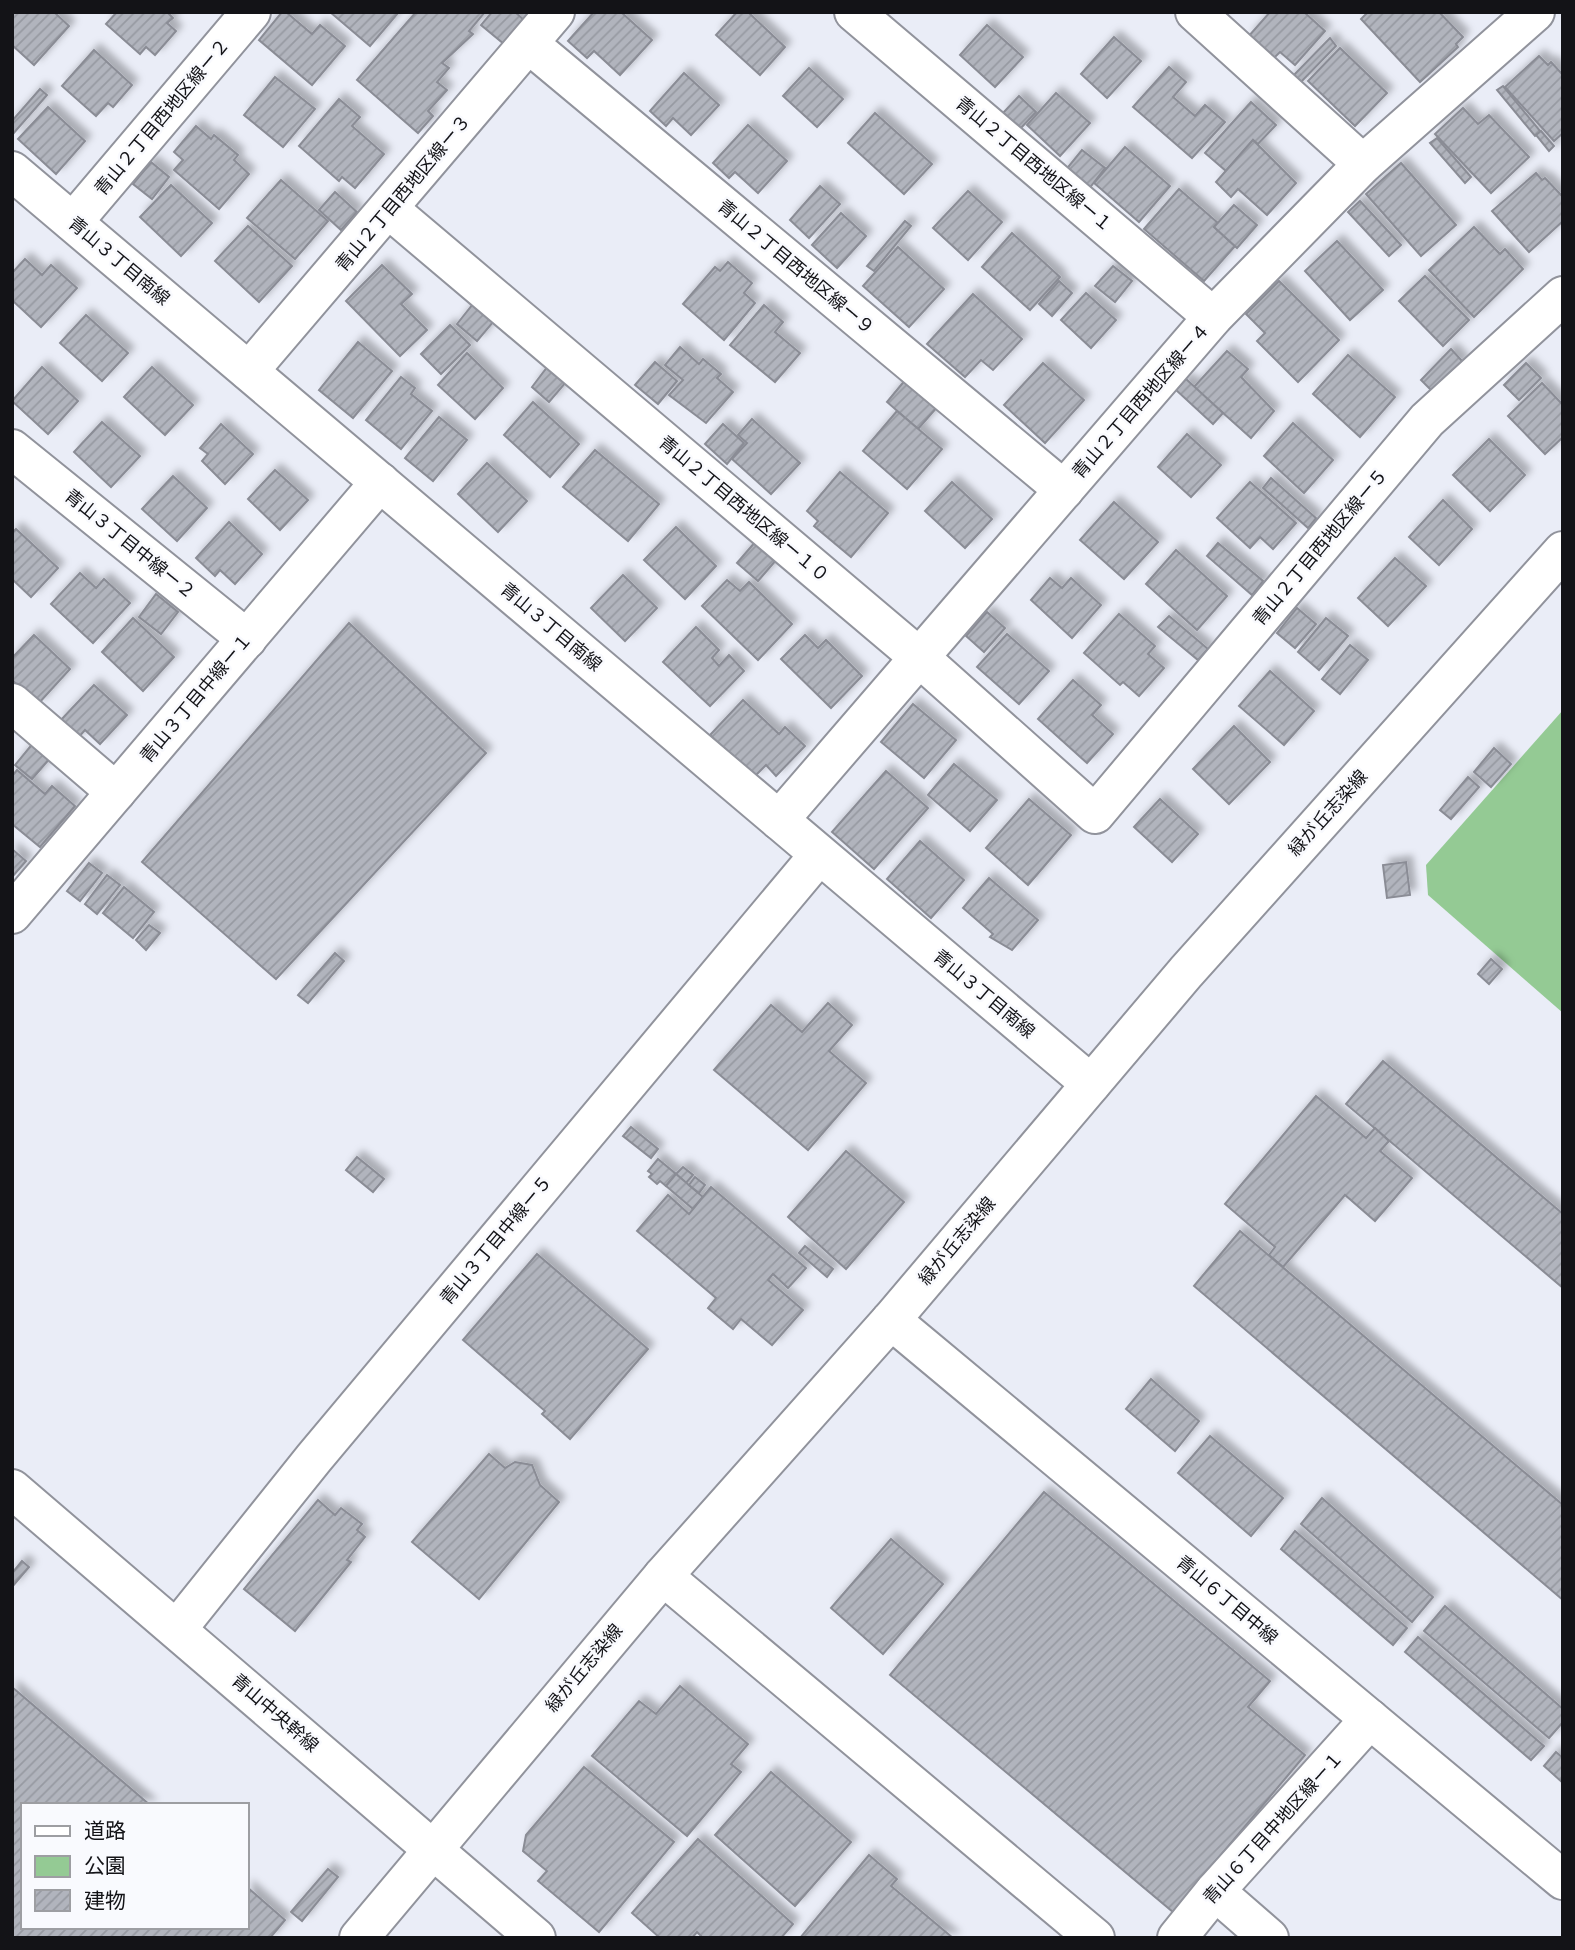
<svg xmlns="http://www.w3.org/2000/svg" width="1575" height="1950" viewBox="0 0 1575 1950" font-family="'Open Sans','Noto Sans JP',sans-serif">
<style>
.green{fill:#94ca94}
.building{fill:url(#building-hatch);stroke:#8a8c95;stroke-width:2;filter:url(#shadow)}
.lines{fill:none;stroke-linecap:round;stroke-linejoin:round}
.minor-casing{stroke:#91939c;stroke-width:42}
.minor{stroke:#fff;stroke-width:38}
.labels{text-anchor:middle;stroke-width:5;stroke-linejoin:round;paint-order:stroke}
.street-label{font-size:18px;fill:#131317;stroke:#f9fafe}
</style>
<defs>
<pattern id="building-hatch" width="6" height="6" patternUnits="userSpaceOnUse" patternTransform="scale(1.75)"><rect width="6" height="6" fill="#b1b4bd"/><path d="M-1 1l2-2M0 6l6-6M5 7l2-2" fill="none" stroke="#979aa2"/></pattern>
<filter id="shadow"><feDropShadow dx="6" dy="-6" stdDeviation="3.5" flood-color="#0004"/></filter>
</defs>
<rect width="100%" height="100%" fill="#eaedf7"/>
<path class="green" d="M1563 710V1013L1428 895 1426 865Z"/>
<g class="building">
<path d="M12 12H54L69 26 34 65 12 45Z"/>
<path d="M117 12H167L173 18 167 23 176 31 155 55 146 47 140 54 106 24Z"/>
<path d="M282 12H286L312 34 320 25 345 46 312 85 259 40Z"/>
<path d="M330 12H397L398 13 370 46Z"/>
<path d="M416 12H485L469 31 473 34 442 63 449 68 437 82 447 90 428 111 433 116 418 133 357 80Z"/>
<path d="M492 12H515L524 20 504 44 481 25Z"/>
<path d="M594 12H621L652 40 620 75 594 51 587 58 568 41Z"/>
<path d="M737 12H748L785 47 760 75 716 35Z"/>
<path d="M1270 12H1304L1325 31 1295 65 1280 52 1273 59 1248 37Z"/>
<path d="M1368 12H1439L1463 37 1456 44 1458 47 1420 82 1361 19Z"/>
<path d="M987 25 1023 57 995 87 960 55Z"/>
<path d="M1114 37 1141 61 1107 98 1081 74Z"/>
<path d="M1330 38 1336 46 1297 86 1290 79Z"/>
<path d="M1340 48 1387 93 1355 126 1308 81Z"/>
<path d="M94 50 132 85 113 107 108 103 96 116 62 86Z"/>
<path d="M1539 56 1548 65 1551 62 1563 75V133L1554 141 1505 87Z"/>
<path d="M1169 67 1186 82 1173 97 1195 116 1205 105 1225 122 1192 158 1133 107Z"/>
<path d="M809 68 843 99 817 127 783 96Z"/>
<path d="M684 73 719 105 691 135 673 118 666 126 650 111Z"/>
<path d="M275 77 315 109 283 147 244 115Z"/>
<path d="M1503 86 1541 132 1535 136 1497 90Z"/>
<path d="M40 89 47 95 12 135V121Z"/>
<path d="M1056 93 1090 123 1060 156 1027 125Z"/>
<path d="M1019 96 1036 112 1020 129 1003 113Z"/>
<path d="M339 99 360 117 352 126 384 154 355 188 342 177 339 181 299 146Z"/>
<path d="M1251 102 1276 125 1258 144 1253 140 1226 171 1205 153Z"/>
<path d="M48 107 85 141 56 174 18 139Z"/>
<path d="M1463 108 1478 124 1489 115 1529 157 1491 193 1435 134Z"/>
<path d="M875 113 932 164 904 194 848 143Z"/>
<path d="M748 125 787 161 758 193 735 172 729 178 713 163Z"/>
<path d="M196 126 211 139 214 135 238 155 234 160 249 174 219 209 174 170 183 160 174 152Z"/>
<path d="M1541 131 1554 146 1549 151 1536 135Z"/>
<path d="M1437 138 1471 177 1465 183 1430 143Z"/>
<path d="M1253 140 1296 183 1267 215 1238 189 1231 197 1216 182Z"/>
<path d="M1125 147 1170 186 1139 222 1094 183Z"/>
<path d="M1082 150 1105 168 1088 190 1064 172Z"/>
<path d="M151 162 169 177 152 199 133 184Z"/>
<path d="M1401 163 1456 225 1421 256 1366 194Z"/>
<path d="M1536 173 1542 180 1545 178 1563 197V221L1529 252 1492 211Z"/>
<path d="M281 180 328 221 295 259 247 218Z"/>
<path d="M171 185 212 223 181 256 140 217Z"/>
<path d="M820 186 840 204 809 238 790 220Z"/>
<path d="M1179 189 1218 223 1214 227 1235 246 1204 281 1144 229Z"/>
<path d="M968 191 1002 222 968 260 933 228Z"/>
<path d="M335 192 357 212 341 230 319 210Z"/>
<path d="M1360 201 1401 245 1389 256 1348 212Z"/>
<path d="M1234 205 1257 225 1237 248 1214 227Z"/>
<path d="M841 213 866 236 837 268 812 245Z"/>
<path d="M905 221 911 226 874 271 867 266Z"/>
<path d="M248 226 292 266 259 302 215 261Z"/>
<path d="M1474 227 1500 254 1505 249 1523 269 1474 317 1429 270Z"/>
<path d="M1012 233 1060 277 1030 310 982 267Z"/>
<path d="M1337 241 1383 290 1350 320 1305 271Z"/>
<path d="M898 247 944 289 909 327 863 286Z"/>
<path d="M25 259 42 275 51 265 77 288 41 327 12 300V273Z"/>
<path d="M728 262 752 283 744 293 755 303 724 340 683 304 715 267 720 271Z"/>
<path d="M382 265 412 294 401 304 427 330 400 356 346 301Z"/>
<path d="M1113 266 1132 281 1115 302 1095 286Z"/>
<path d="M1425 276 1469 320 1443 346 1399 301Z"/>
<path d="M1059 281 1072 293 1052 316 1039 304Z"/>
<path d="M1279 281 1339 340 1298 382 1257 341 1265 333 1246 314Z"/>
<path d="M1086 293 1116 320 1091 348 1061 320Z"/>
<path d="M973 294 1022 339 993 370 981 360 965 377 927 344Z"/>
<path d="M473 304 494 321 477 341 457 324Z"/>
<path d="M764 305 783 322 775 332 800 353 775 382 730 345Z"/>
<path d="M86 315 128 353 102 381 60 343Z"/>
<path d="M450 325 470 345 441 374 421 354Z"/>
<path d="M358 342 392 371 353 418 319 390Z"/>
<path d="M680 347 699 364 703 359 721 374 717 378 733 392 706 423 669 395 683 380 665 365Z"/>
<path d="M1451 349 1463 362 1433 392 1421 380Z"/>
<path d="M1227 351 1248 369 1241 377 1274 411 1251 438 1194 387Z"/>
<path d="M467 353 503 388 475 419 438 385Z"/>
<path d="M1348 355 1395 397 1360 437 1313 394Z"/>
<path d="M655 362 677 381 658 404 635 385Z"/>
<path d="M1043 363 1084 400 1045 443 1004 405Z"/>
<path d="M1526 363 1541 378 1519 400 1504 385Z"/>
<path d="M548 366 567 381 549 402 532 387Z"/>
<path d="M42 367 78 401 48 434 12 401Z"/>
<path d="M152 367 193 405 165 435 124 397Z"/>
<path d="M401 377 415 388 411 394 432 411 401 449 366 420Z"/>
<path d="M906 379 938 406 918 429 887 402Z"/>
<path d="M1186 379 1223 413 1213 424 1176 390Z"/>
<path d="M1542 383 1563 405V437L1545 454 1508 416Z"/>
<path d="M533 402 579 444 550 477 504 435Z"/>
<path d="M897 411 942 449 907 489 863 451Z"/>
<path d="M439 417 467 440 433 481 405 458Z"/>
<path d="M752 419 800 463 771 494 732 459 747 443 738 435Z"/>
<path d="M102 422 140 456 111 487 74 452Z"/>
<path d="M1293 423 1333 460 1304 493 1264 456Z"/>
<path d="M221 424 253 454 225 484 202 461 208 454 200 448Z"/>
<path d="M723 424 744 443 727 464 705 444Z"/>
<path d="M1187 434 1221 465 1191 497 1158 467Z"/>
<path d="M1489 439 1525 475 1490 511 1453 475Z"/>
<path d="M595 450 659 504 628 541 563 487Z"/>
<path d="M487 463 527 501 498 532 458 494Z"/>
<path d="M275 470 308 500 280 530 248 499Z"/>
<path d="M840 472 888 513 851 557 814 526 818 521 807 511Z"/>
<path d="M173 476 207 508 177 541 142 509Z"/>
<path d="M1271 478 1316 518 1308 528 1263 488Z"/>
<path d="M952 482 992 519 965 548 925 511Z"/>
<path d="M1250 482 1296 523 1273 549 1260 537 1250 548 1217 518Z"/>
<path d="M1443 500 1472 529 1439 565 1409 537Z"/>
<path d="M1114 502 1158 542 1124 579 1080 540Z"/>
<path d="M229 522 262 554 235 584 220 570 215 576 196 558Z"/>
<path d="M676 527 716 566 685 599 644 560Z"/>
<path d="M16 529 58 568 31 597 12 579V533Z"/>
<path d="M756 541 777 559 758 581 737 563Z"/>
<path d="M1218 543 1263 581 1252 595 1207 556Z"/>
<path d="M1176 550 1227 596 1197 630 1146 584Z"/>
<path d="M1395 558 1426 586 1388 626 1358 598Z"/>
<path d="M80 573 96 588 104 579 130 603 93 643 51 604Z"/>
<path d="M623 575 657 608 625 641 591 608Z"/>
<path d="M1050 578 1062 588 1071 578 1101 605 1072 638 1031 600Z"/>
<path d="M727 580 740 591 749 582 792 624 758 660 702 606Z"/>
<path d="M156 594 178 612 161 634 139 617Z"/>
<path d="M1297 608 1316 624 1295 648 1277 633Z"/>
<path d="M987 612 1005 628 984 652 966 636Z"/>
<path d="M1119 614 1155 646 1148 654 1164 668 1139 696 1123 682 1120 685 1084 653Z"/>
<path d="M1169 616 1208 649 1198 660 1158 627Z"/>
<path d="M133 618 174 657 143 691 102 652Z"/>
<path d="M1326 618 1348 636 1319 670 1298 652Z"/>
<path d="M349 623 486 753 276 979 142 862Z"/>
<path d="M696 627 719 650 712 658 719 666 729 655 744 671 710 706 663 662Z"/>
<path d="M1007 634 1049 671 1019 704 977 667Z"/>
<path d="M34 635 70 669 38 704 12 680V658Z"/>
<path d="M805 635 818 648 826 640 862 676 831 708 781 659Z"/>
<path d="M1350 645 1368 660 1340 694 1322 679Z"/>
<path d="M1270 671 1314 711 1284 745 1239 706Z"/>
<path d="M1073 680 1101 705 1092 715 1113 734 1087 763 1038 719Z"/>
<path d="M94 685 127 715 100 744 85 730 77 739 59 722Z"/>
<path d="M743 700 779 734 785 727 805 746 776 776 766 765 754 777 710 735Z"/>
<path d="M913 704 956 740 924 778 881 742Z"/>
<path d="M1234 726 1270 762 1229 804 1193 769Z"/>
<path d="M34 742 51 757 32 779 15 765Z"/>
<path d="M1494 748 1511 764 1491 787 1474 772Z"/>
<path d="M954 764 997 800 970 831 928 795Z"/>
<path d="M17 770 45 794 52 786 75 806 40 847 12 824V776Z"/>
<path d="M886 771 928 808 874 869 832 832Z"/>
<path d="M1468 777 1479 787 1451 819 1440 810Z"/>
<path d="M1029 799 1071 835 1028 885 986 848Z"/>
<path d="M1160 799 1198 834 1172 862 1134 827Z"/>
<path d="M920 841 964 880 931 918 887 879Z"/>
<path d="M12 849 26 861 12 877Z"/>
<path d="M1406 862 1410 895 1387 898 1383 865Z"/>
<path d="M89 863 102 873 80 901 67 891Z"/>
<path d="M107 875 120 885 97 914 85 904Z"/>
<path d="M989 878 1038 920 1012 950 990 937 993 934 963 908Z"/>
<path d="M124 887 154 912 133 938 103 913Z"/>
<path d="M149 925 160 933 146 950 136 940Z"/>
<path d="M335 953 344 961 308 1003 298 995Z"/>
<path d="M1491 959 1502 969 1489 984 1478 974Z"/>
<path d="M828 1003 852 1025 829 1051 866 1083 808 1150 714 1070 771 1005 802 1032Z"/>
<path d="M1383 1061 1563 1214V1288L1346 1104Z"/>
<path d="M1316 1096 1366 1138 1375 1128 1389 1141 1380 1151 1412 1178 1375 1221 1345 1195 1283 1267 1269 1255 1275 1247 1225 1204Z"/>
<path d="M631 1127 658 1149 651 1158 623 1136Z"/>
<path d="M846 1151 904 1202 846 1269 788 1217Z"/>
<path d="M357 1157 384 1179 373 1192 346 1170Z"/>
<path d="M658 1159 676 1174 666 1186 660 1181 657 1184 649 1177 652 1174 648 1171Z"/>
<path d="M683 1167 693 1175 686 1183 676 1174Z"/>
<path d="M676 1174 703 1197 693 1209 666 1186Z"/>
<path d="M695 1177 705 1185 699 1193 689 1185Z"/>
<path d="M711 1187 806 1268 788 1288 773 1274 768 1280 803 1310 772 1345 741 1319 733 1329 708 1308 716 1298 637 1231 668 1195 689 1214Z"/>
<path d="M1240 1231 1563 1505V1600L1194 1286Z"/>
<path d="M805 1246 833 1269 827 1277 799 1253Z"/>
<path d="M537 1254 648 1349 570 1439 542 1414 545 1411 463 1340Z"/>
<path d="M1151 1379 1199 1421 1175 1451 1126 1409Z"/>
<path d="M1210 1436 1283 1498 1251 1536 1178 1473Z"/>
<path d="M489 1454 505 1468 515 1462 532 1465 540 1485 559 1502 479 1599 412 1542Z"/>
<path d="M1044 1492 1270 1681 1248 1707 1305 1755 1173 1912 890 1675Z"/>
<path d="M1322 1498 1433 1597 1412 1622 1301 1524Z"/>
<path d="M318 1500 335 1515 341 1508 362 1524 357 1530 365 1537 347 1560 351 1562 295 1631 244 1589Z"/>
<path d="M1295 1531 1407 1628 1393 1645 1281 1549Z"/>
<path d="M891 1539 943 1584 883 1654 831 1608Z"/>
<path d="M22 1561 29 1567 12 1587V1573Z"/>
<path d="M1445 1606 1563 1709V1722L1549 1738 1424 1631Z"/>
<path d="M1418 1637 1544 1746 1531 1760 1405 1652Z"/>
<path d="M680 1686 748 1744 731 1764 741 1772 687 1836 592 1756 639 1701 656 1714Z"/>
<path d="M12 1687 150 1805H23V1927H247V1887L285 1920 270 1938H12Z"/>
<path d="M1556 1752 1563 1758V1783L1544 1766Z"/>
<path d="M584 1767 674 1842 599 1932 538 1881 547 1871 523 1851 526 1835Z"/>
<path d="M771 1772 851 1842 795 1906 715 1835Z"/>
<path d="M698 1839 793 1924 781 1938H703L697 1932 692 1938H660L632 1913Z"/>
<path d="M869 1855 897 1879 891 1886 953 1938H800Z"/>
<path d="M328 1869 338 1877 302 1921 291 1912Z"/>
</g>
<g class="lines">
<g class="minor-casing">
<g id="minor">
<path d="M854 12 1213 317"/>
<path d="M1195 12 1363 164"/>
<path d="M529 44 1064 490"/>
<path d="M12 171 1091 1084"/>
<path d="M390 210 920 658 1095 814 1427 420 1563 296"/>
<path d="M73 222 251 12"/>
<path d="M249 371 555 12"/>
<path d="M12 449 247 639"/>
<path d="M12 703 116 792"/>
<path d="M779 820 1213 317 1363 164 1535 12"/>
<path d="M12 914 380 482"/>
<path d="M891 1320 1563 1880"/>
<path d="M12 1489 536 1938"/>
<path d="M663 1576 1095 1938"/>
<path d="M177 1629 314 1458 819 855"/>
<path d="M1215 1891 1269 1938"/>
<path d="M359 1938 663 1576 891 1320 1186 972 1563 551"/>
<path d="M1177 1938 1215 1891 1370 1719"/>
</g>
</g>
<use href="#minor" class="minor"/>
</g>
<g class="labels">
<g class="street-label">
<text transform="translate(162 117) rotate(-50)" y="6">青山２丁目西地区線ー２</text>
<text transform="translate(1034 164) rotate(40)" y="6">青山２丁目西地区線ー１</text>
<text transform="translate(403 193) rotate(-50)" y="6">青山２丁目西地区線ー３</text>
<text transform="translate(119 261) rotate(40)" y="6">青山３丁目南線</text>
<text transform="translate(796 267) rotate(40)" y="6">青山２丁目西地区線ー９</text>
<text transform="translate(1141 401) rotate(-49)" y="6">青山２丁目西地区線ー４</text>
<text transform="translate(744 509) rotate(40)" y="6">青山２丁目西地区線ー１０</text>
<text transform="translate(130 544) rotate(39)" y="6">青山３丁目中線ー２</text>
<text transform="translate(1320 547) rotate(-50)" y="6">青山２丁目西地区線ー５</text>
<text transform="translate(551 627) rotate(40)" y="6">青山３丁目南線</text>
<text transform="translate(196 698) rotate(-50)" y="6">青山３丁目中線ー１</text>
<text transform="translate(1328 813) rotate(-48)" y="6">緑が丘志染線</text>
<text transform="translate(984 994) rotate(40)" y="6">青山３丁目南線</text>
<text transform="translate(496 1240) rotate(-50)" y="6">青山３丁目中線ー５</text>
<text transform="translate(957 1241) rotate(-50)" y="6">緑が丘志染線</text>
<text transform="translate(1227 1600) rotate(40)" y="6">青山６丁目中線</text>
<text transform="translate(584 1668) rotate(-50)" y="6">緑が丘志染線</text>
<text transform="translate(275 1713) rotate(41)" y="6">青山中央幹線</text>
<text transform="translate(1273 1828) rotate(-48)" y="6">青山６丁目中地区線ー１</text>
</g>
</g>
<rect width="1575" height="1950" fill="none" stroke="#131317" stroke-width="28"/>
<rect x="21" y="1803" width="228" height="126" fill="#f9fafe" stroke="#9d9ea2" stroke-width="2"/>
<rect x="35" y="1826" width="35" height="10" fill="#ffffff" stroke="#9d9ea2" stroke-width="2"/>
<text x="84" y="1838" font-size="21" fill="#131317">道路</text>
<rect x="35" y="1856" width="35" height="21" fill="#94ca94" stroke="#9d9ea2" stroke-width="2"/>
<text x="84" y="1873" font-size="21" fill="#131317">公園</text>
<rect x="35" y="1890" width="35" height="21" fill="url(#building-hatch)" stroke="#9d9ea2" stroke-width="2"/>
<text x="84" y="1908" font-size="21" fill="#131317">建物</text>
</svg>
